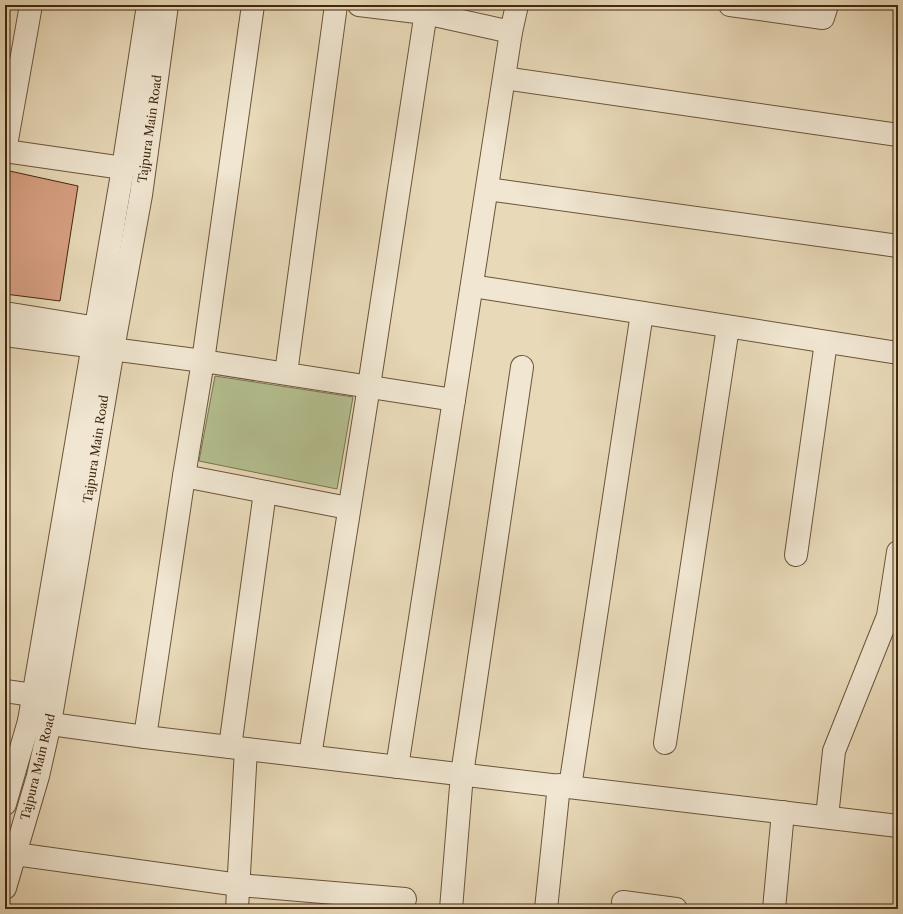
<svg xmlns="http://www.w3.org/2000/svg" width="903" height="914" viewBox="0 0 903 914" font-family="'Libre Caslon Text',serif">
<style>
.green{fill:#b4bf90;stroke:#7a7450}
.building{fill:#d8a083;stroke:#41280f}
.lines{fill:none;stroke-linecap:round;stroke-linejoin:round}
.minor-casing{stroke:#6b5439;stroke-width:24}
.minor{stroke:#f0e6d1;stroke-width:22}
.labels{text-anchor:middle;stroke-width:3.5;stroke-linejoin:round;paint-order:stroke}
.street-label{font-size:12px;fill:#41280f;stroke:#f0e6d1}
</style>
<rect width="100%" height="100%" fill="#e8d9b8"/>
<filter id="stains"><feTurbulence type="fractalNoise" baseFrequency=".005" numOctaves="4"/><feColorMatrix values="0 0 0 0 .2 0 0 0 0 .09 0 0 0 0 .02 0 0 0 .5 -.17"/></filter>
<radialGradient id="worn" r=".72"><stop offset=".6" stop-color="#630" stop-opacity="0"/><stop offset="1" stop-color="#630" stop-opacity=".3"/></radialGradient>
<path class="green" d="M215 376 353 397 337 489 199 461Z"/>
<path class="building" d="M5 170 78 186 60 301 5 294Z"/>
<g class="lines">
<g class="minor-casing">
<g id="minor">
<path d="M359 5 425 13 511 32"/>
<path d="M730 5 823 18 827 5"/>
<path d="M504 78 898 135"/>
<path d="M5 151 31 5"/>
<path d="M5 151 123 168"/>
<path d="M487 189 898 246"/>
<path d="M472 286 898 353"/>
<path d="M5 313 110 330"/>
<path d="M5 335 203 361 454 400"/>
<path d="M286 373 336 5"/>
<path d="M184 476 348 508"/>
<path d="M796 555 826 342"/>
<path d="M5 691 47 697"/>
<path d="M29 721 145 737 898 826"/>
<path d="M145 737 184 476 203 361 253 5"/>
<path d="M665 743 728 327"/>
<path d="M230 747 265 492"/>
<path d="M310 756 369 386 427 5"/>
<path d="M397 767 511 32 517 5"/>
<path d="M570 787 642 313"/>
<path d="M5 804 29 721 123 168 148 5"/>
<path d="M827 817 834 751 888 616 898 552"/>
<path d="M15 854 239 885 405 899"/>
<path d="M5 888 38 776 50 723 113 349 141 195 167 5"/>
<path d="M623 902 676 909"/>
<path d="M237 909 246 749"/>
<path d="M451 909 462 774 522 367"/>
<path d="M546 909 559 785"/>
<path d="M774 909 783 812"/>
</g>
</g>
<use href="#minor" class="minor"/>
</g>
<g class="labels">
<g class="street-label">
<text transform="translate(150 129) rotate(-82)" y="4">Tajpura Main Road</text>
<text transform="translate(96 449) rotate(-81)" y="4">Tajpura Main Road</text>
<text transform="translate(38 767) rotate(-76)" y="4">Tajpura Main Road</text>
</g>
</g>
<rect width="903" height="914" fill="none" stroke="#e8d9b8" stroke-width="20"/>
<rect x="6" y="6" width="891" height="902" fill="none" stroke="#41280f" stroke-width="2"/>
<rect x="10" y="10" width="883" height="894" fill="none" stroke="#41280f"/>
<rect width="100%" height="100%" filter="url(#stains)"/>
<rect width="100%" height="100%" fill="url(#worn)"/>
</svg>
